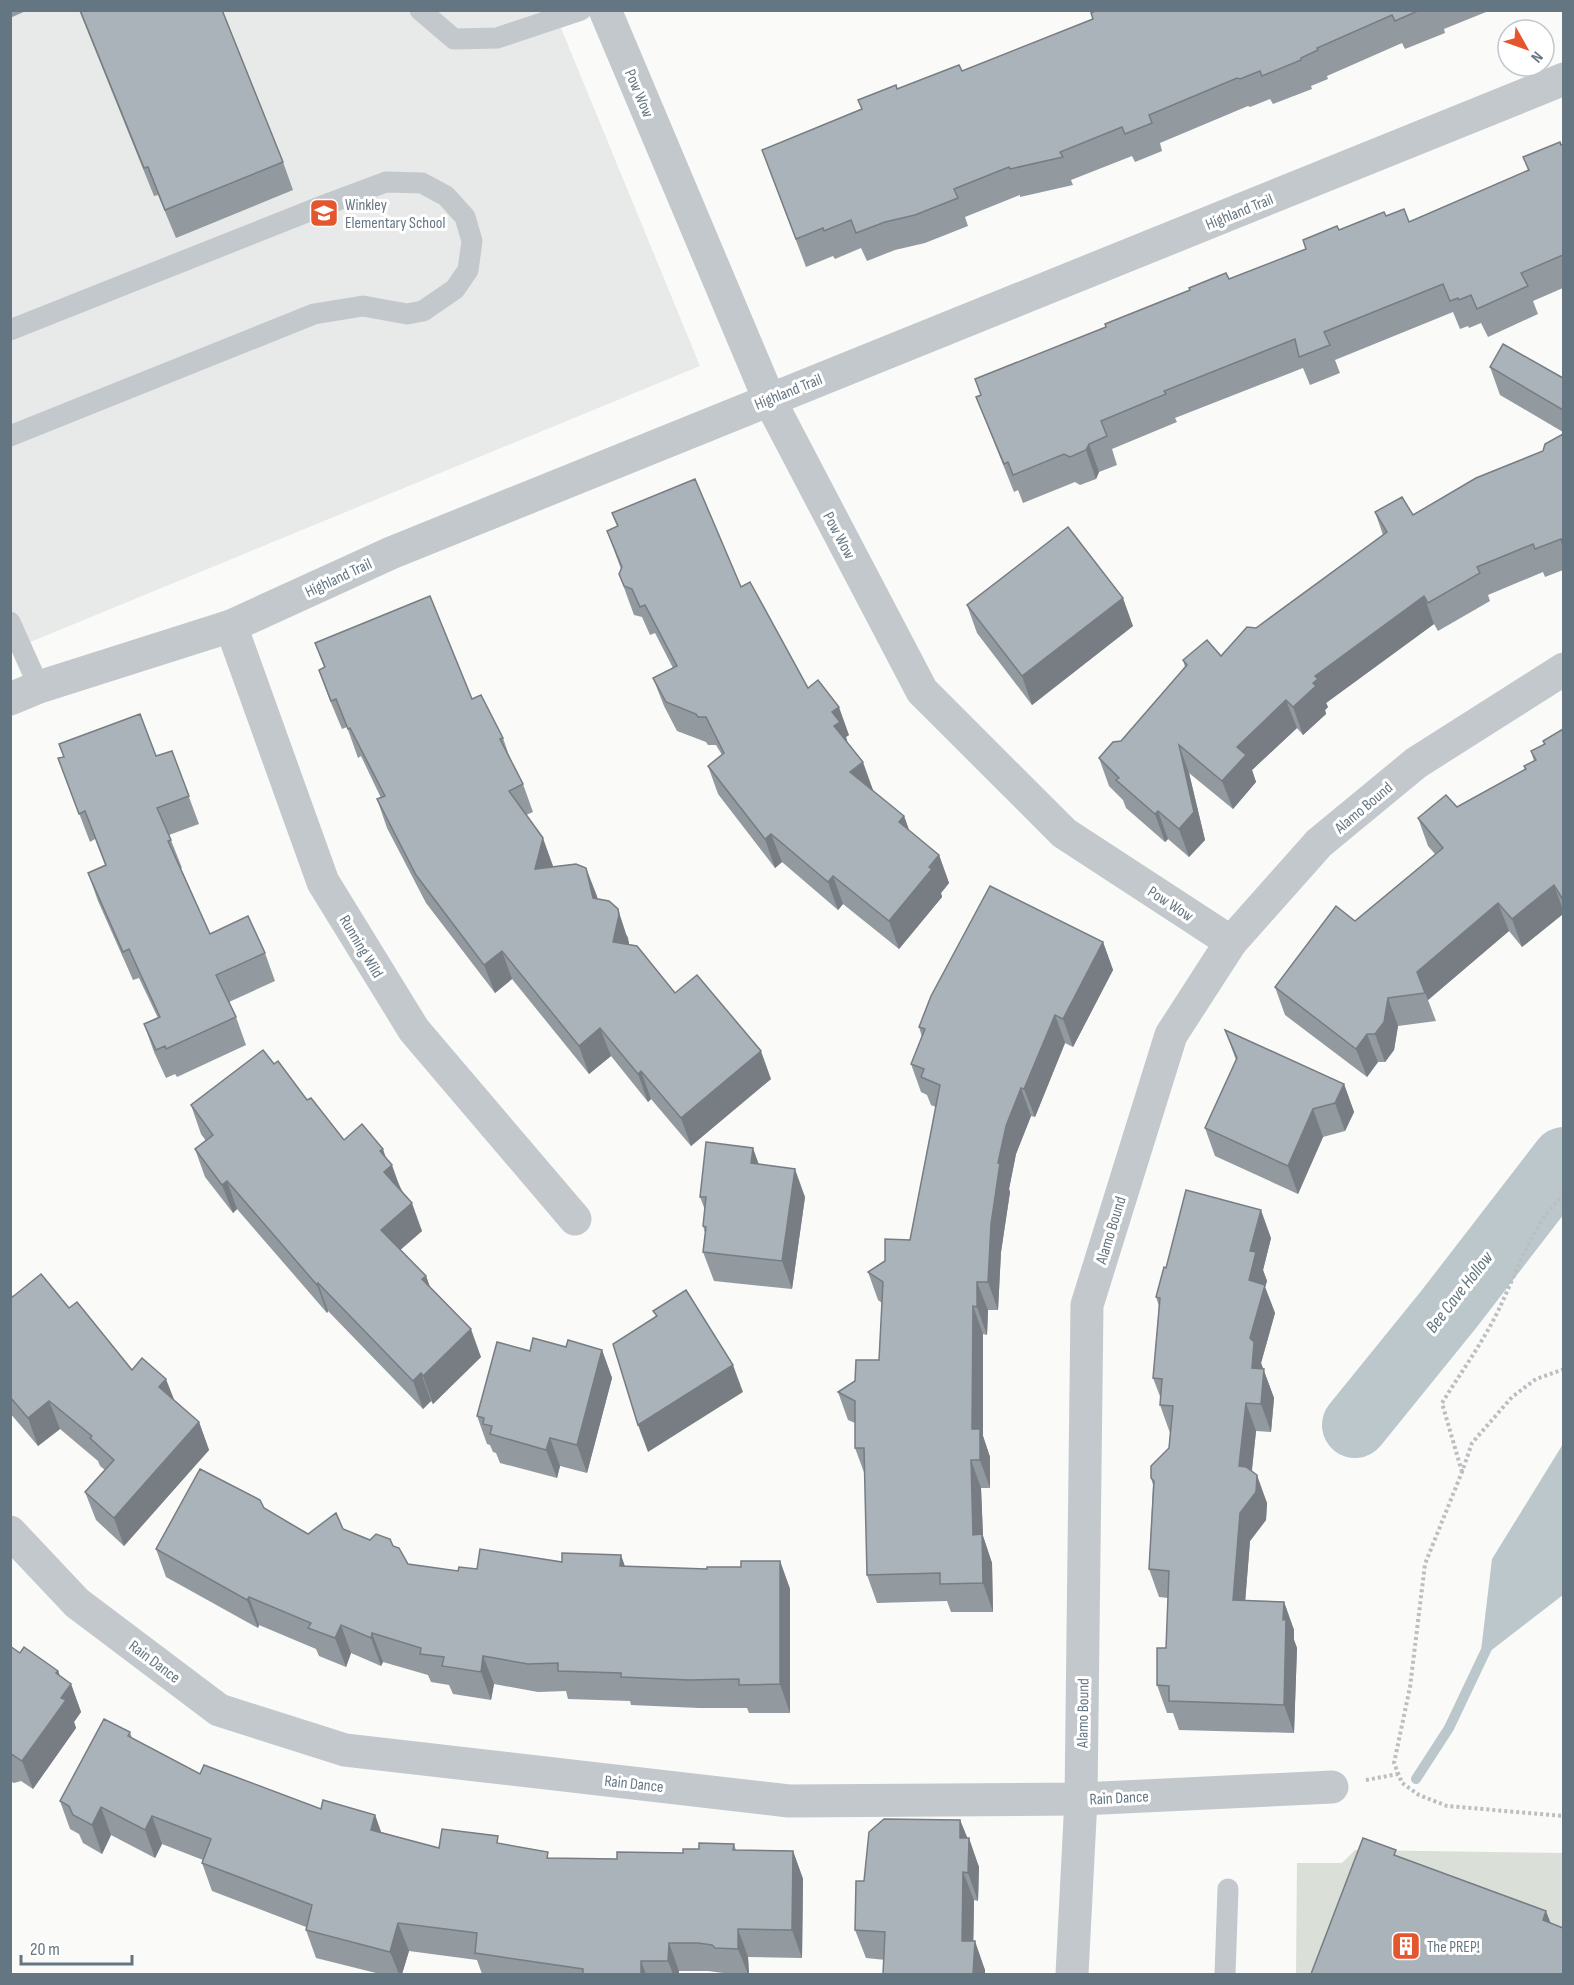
<svg xmlns="http://www.w3.org/2000/svg" width="1574" height="1985" viewBox="0 0 1574 1985" font-family="'Sofia Sans Condensed',sans-serif">
<style>
.built{fill:#e8e9e9}
.green{fill:#dadfd7}
.water{fill:#bbc7cb}
.lines{fill:none;stroke-linecap:round;stroke-linejoin:round}
.stream{stroke:#bbc7cb;stroke-width:10}
.river{stroke:#bbc7cb;stroke-width:66}
.path{stroke:#bbbfc2;stroke-width:4;stroke-dasharray:3 3;stroke-linecap:butt}
.service{stroke:#c3c8cc;stroke-width:21}
.minor{stroke:#c3c8cc;stroke-width:33}
.wall{fill:#929a9f}
.shaded-wall{fill:#777d82}
.building{fill:#aab3b9;stroke:#777d82;stroke-width:1.5}
.labels{text-anchor:middle;stroke-width:6;stroke-linejoin:round;paint-order:stroke}
.street-label{font-size:16px;fill:#657683;stroke:#fff}
.poi-label{font-size:16px;fill:#657683;stroke:#fff;text-anchor:start}
.water-label{font-size:18px;font-style:italic;fill:#60757c;stroke:#fff}
</style>
<rect width="100%" height="100%" fill="#fafaf8"/>
<path class="built" d="M11 11H554L700 366 11 650Z"/>
<path class="green" d="M1355 1850 1563 1853V1959L1338 1974H1296L1297 1863H1342Z"/>
<path class="water" d="M1563 1444V1595L1480 1659 1492 1559Z"/>
<g class="lines">
<path class="stream" d="M1416 1779 1449 1728 1487 1648"/>
<path class="river" d="M1355 1425 1449 1309 1564 1160"/>
<g class="path">
<path d="M1564 1369 1536 1379 1512 1397 1472 1443 1462 1472 1425 1564 1410 1687 1394 1763 1402 1783 1419 1795 1447 1806 1564 1816"/>
<path d="M1462 1472 1442 1403C1461 1372 1484 1341 1500 1307 1517 1271 1533 1222 1564 1195"/>
<path d="M1366 1780 1398 1774"/>
</g>
<g class="service">
<path d="M420 10 454 39 497 38 581 10"/>
<path d="M10 330 322 206 386 182 422 183 446 196 465 217 472 241 468 270 455 289 423 311 407 314 363 306 314 314 10 436"/>
<path d="M10 622 39 687"/>
<path d="M1225 1974 1228 1889"/>
</g>
<g class="minor">
<path d="M605 10 769 399 922 691 1064 833 1231 942"/>
<path d="M231 626 323 882 414 1030 575 1219"/>
<path d="M10 699 39 687 231 626 391 553 1564 79"/>
<path d="M10 1532 77 1603 219 1710 345 1750 789 1801 1081 1799 1332 1787"/>
<path d="M1072 1974 1081 1799 1087 1305 1171 1035 1231 942 1319 843 1416 763 1564 669"/>
</g>
</g>
<g class="wall">
<path d="M10 10H28L10 18Z"/>
<path d="M79 10H222L283 162 293 190 176 238 158 195 154 196Z"/>
<path d="M1097 10H1491L1444 29 1445 33 1405 49 1402 43 1327 76 1328 79 1311 86 1312 89 1273 104 1270 99 1250 107 1248 106 1160 143 1162 151 1135 162 1132 156 1071 180 1073 185 1020 197V195L965 217 968 226 925 243 895 250 867 261 861 248 835 259 833 256 806 267 762 150 862 110 897 89 962 71 1093 19Z"/>
<path d="M1563 144V288L1533 301 1538 314 1488 337 1481 323 1469 328 1468 326 1460 329 1453 312 1335 360 1340 373 1310 385 1303 368 1175 418 1177 422 1112 449 1117 465 1099 472 1096 479 1080 485 1075 482 1023 503 1018 490 1014 492 976 397 981 395 975 379 1306 249 1339 230 1386 216 1409 222 1528 170 1523 157Z"/>
<path d="M1490 367 1563 378V432L1500 395Z"/>
<path d="M1563 434V570L1545 577 1543 572 1488 595 1490 601 1438 631 1434 624 1326 703 1328 707 1325 710 1326 714 1303 735 1297 728 1252 770 1256 782 1233 809 1189 773 1205 840 1189 857 1168 839 1165 842 1126 808 1123 800 1109 786 1099 758 1121 741 1185 667 1183 660 1221 656 1256 628 1383 535 1375 512 1413 515 1543 451Z"/>
<path d="M612 513 741 587 808 688 849 735 846 737 847 742 873 790 872 791 904 816 909 830 939 855 949 883 941 893 942 897 899 949 843 904 838 910 782 862 775 868 718 794 708 766 722 755 716 745H708L706 742 677 731 664 706 653 678 673 668 655 633 650 635 642 617 634 615 619 574 621 569 607 531 617 526Z"/>
<path d="M967 605 1133 626 1032 705 977 633Z"/>
<path d="M315 643 472 699 503 738 511 761 523 784 533 812 526 815 553 866V867L586 868 597 899 628 937 629 944 675 993 771 1079 691 1146 651 1099 648 1102 611 1056 589 1074 512 979 495 993 426 903 387 828 377 799 381 798 361 756 358 758 347 727 342 729 329 698 319 670 324 667Z"/>
<path d="M1563 729V914L1522 947 1509 931 1428 1000 1436 1021 1398 1026 1394 1050 1385 1062H1378L1367 1077 1285 1015 1275 987 1435 854 1428 846 1418 818 1457 807 1525 770 1524 766 1534 761 1531 751 1544 745 1543 741Z"/>
<path d="M172 751 199 824 169 835 182 868H181L210 934 265 953 275 981 229 1002 236 1017 246 1045 177 1077 175 1074 166 1078 154 1052 144 1024 158 1018 139 978 133 980 98 901 88 873 105 865 95 839 90 842 58 758 156 756Z"/>
<path d="M1103 942 1113 970 1073 1047 1065 1043 1035 1117 1031 1116 1016 1154 1009 1189 1010 1192 1001 1252 998 1310H988L987 1335 983 1334V1436L990 1457V1488H981L983 1536 992 1563 993 1612H951L947 1601 877 1603 867 1575 865 1475 855 1448V1423L848 1420 838 1392 855 1381 879 1360 882 1303 878 1300 868 1272 885 1261 910 1240 936 1107 931 1105 927 1095 921 1092 911 1064 922 1037 919 1027Z"/>
<path d="M1225 1030 1344 1084 1354 1112 1345 1131 1323 1137 1298 1194 1215 1156 1205 1128 1236 1060Z"/>
<path d="M274 1064 344 1140 386 1158 422 1231 400 1250 426 1276 430 1287 481 1357 433 1404 431 1401 423 1409 328 1311 327 1313 237 1209 233 1213 205 1177 195 1149 206 1141 201 1134 191 1105Z"/>
<path d="M758 1164 805 1197 792 1289 714 1281 703 1252 705 1233 703 1226 705 1210 700 1197Z"/>
<path d="M1271 1238 1263 1270 1267 1281 1265 1287 1275 1313 1261 1363 1274 1398 1271 1432 1256 1431 1252 1471 1267 1503 1266 1520 1250 1541 1245 1601 1284 1602 1294 1630V1640L1297 1648 1294 1733 1179 1730 1173 1713H1167L1157 1685 1166 1648 1168 1598 1159 1597 1149 1569 1153 1485 1151 1478 1169 1448 1170 1433 1160 1405 1161 1399 1153 1378 1159 1306 1156 1297 1166 1268Z"/>
<path d="M10 1290 13 1297 69 1308 132 1370 174 1400 199 1422 209 1450 124 1546 96 1520 85 1492 105 1470 100 1466 98 1461 60 1429 38 1446 10 1413Z"/>
<path d="M566 1347 602 1350 612 1378 587 1473 560 1466 557 1478 500 1463 496 1453 493 1452 490 1445 487 1444 477 1416 530 1351Z"/>
<path d="M264 1508 308 1534 343 1529 370 1540 393 1546 408 1564 458 1571 562 1562 625 1567 707 1569 741 1567 780 1561 790 1589V1713H749L747 1708H699L631 1705 630 1701 568 1699 566 1691 538 1692 494 1684 491 1700 453 1694 449 1685 431 1682 428 1675 383 1662 381 1666 351 1653 346 1667 319 1656 316 1649 259 1625 258 1628 166 1577 156 1549Z"/>
<path d="M10 1646 20 1653 58 1671 60 1676 71 1684 81 1712 74 1722 76 1728 33 1789 21 1781 14 1783 10 1781Z"/>
<path d="M130 1732 132 1738 200 1774 321 1809 375 1815 381 1832 439 1848 501 1844 550 1858 617 1859 683 1853 699 1849 734 1844 736 1850 793 1851 803 1879 802 1958 748 1957 749 1974H724L723 1973 708 1971H679V1974H482L477 1960 409 1951 402 1974H380L316 1958 306 1930V1927L212 1891 202 1863 203 1860 162 1844 155 1858 111 1835 102 1854 83 1843 79 1834 70 1829 60 1801Z"/>
<path d="M960 1820 979 1867 978 1901 974 1900 973 1941 985 1970 866 1958 855 1930Z"/>
</g>
<g class="shaded-wall">
<path d="M1089 444 1099 472 1096 479 1086 450Z"/>
<path d="M1424 596 1434 624 1326 703 1328 707 1325 710 1326 714 1303 735 1293 707 1313 683 1315 676Z"/>
<path d="M1123 598 1133 626 1032 705 1022 676Z"/>
<path d="M1286 700 1297 728 1252 770 1256 782 1233 809 1222 781 1237 747Z"/>
<path d="M839 707 849 735 846 737 850 750 834 726 832 712Z"/>
<path d="M1179 745 1189 773 1205 840 1189 857 1179 829Z"/>
<path d="M863 762 873 790 860 800 850 772Z"/>
<path d="M1158 811 1168 839 1165 842 1155 814Z"/>
<path d="M904 816 914 844 899 822Z"/>
<path d="M771 834 782 862 775 868 765 839Z"/>
<path d="M543 838 553 866 545 897 535 869Z"/>
<path d="M939 855 949 883 941 893 942 897 899 949 889 921Z"/>
<path d="M586 868 597 896 603 927 593 898Z"/>
<path d="M833 876 843 904 838 910 828 882Z"/>
<path d="M1554 885 1563 910V914L1522 947 1512 919Z"/>
<path d="M1498 903 1509 931 1428 1000 1417 972Z"/>
<path d="M618 909 629 943 623 970 613 942Z"/>
<path d="M1103 942 1113 970 1073 1047 1063 1019Z"/>
<path d="M502 951 512 979 495 993 484 965Z"/>
<path d="M1388 998 1398 1026 1394 1050 1385 1062 1375 1034Z"/>
<path d="M1055 1015 1065 1043 1035 1117 1024 1089Z"/>
<path d="M600 1028 611 1056 589 1074 579 1046Z"/>
<path d="M1367 1034 1378 1062 1367 1077 1356 1049Z"/>
<path d="M761 1051 771 1079 691 1146 681 1118Z"/>
<path d="M641 1071 651 1099 648 1102 638 1074Z"/>
<path d="M1344 1084 1354 1112 1345 1131 1335 1103Z"/>
<path d="M1021 1088 1031 1116 1016 1154 1009 1189 1010 1192 1001 1252 998 1310 988 1282 991 1224 998 1163 1006 1126Z"/>
<path d="M1313 1109 1323 1137 1298 1194 1288 1166Z"/>
<path d="M753 1148 763 1176 751 1163Z"/>
<path d="M383 1149 389 1167 392 1165 402 1193 384 1172 380 1151Z"/>
<path d="M795 1169 805 1197 792 1289 782 1261Z"/>
<path d="M227 1181 237 1209 233 1213 222 1185Z"/>
<path d="M412 1203 422 1231 391 1258 381 1230Z"/>
<path d="M1261 1210 1271 1238 1263 1270 1267 1281 1265 1287 1275 1313 1261 1363 1274 1398 1271 1432 1261 1404 1252 1368 1250 1338 1249 1280 1250 1251Z"/>
<path d="M426 1276 436 1304 422 1279Z"/>
<path d="M977 1282 988 1310 987 1335 977 1307Z"/>
<path d="M318 1283 328 1311 327 1313 317 1285Z"/>
<path d="M973 1306 983 1334V1436L990 1457V1488L980 1460 972 1429Z"/>
<path d="M471 1329 481 1357 433 1404 423 1376Z"/>
<path d="M602 1350 612 1378 587 1473 577 1445Z"/>
<path d="M733 1365 743 1392 648 1452 638 1425Z"/>
<path d="M421 1373 431 1401 423 1409 413 1381Z"/>
<path d="M166 1379 177 1407 159 1387Z"/>
<path d="M49 1401 60 1429 38 1446 28 1418Z"/>
<path d="M1246 1403 1256 1431 1249 1494 1239 1466Z"/>
<path d="M199 1422 209 1450 124 1546 114 1518Z"/>
<path d="M550 1438 560 1466 557 1478 546 1450Z"/>
<path d="M971 1460 981 1488 983 1536 992 1563 993 1612 983 1583 973 1535Z"/>
<path d="M1257 1475 1267 1503 1266 1520 1250 1541 1243 1629 1233 1600 1240 1513Z"/>
<path d="M621 1555 631 1583 620 1566Z"/>
<path d="M780 1561 790 1589V1713L780 1684Z"/>
<path d="M249 1597 259 1625 258 1628 247 1600Z"/>
<path d="M1284 1602 1294 1630V1640L1297 1648 1294 1733 1284 1705 1283 1620Z"/>
<path d="M341 1625 351 1653 346 1667 335 1638Z"/>
<path d="M372 1633 383 1662 381 1666 371 1638Z"/>
<path d="M483 1656 494 1684 491 1700 481 1672Z"/>
<path d="M58 1671 66 1691 71 1684 81 1712 74 1722 76 1728 33 1789 22 1761 56 1673Z"/>
<path d="M101 1807 111 1835 102 1854 92 1825Z"/>
<path d="M375 1815 385 1843 371 1830Z"/>
<path d="M152 1816 162 1844 155 1858 145 1830Z"/>
<path d="M960 1820 969 1842V1838L979 1867 978 1901 968 1873 960 1838Z"/>
<path d="M793 1851 803 1879 802 1958 792 1930Z"/>
<path d="M963 1872 974 1900 973 1969 962 1941Z"/>
<path d="M1546 1911 1560 1947 1543 1920Z"/>
<path d="M398 1923 409 1951 402 1974H399L390 1952Z"/>
<path d="M738 1929 748 1957 749 1974H748L738 1949Z"/>
<path d="M975 1941 985 1970V1974H973Z"/>
<path d="M669 1943 679 1971V1974H673L668 1961Z"/>
<path d="M641 1961 646 1974H641Z"/>
</g>
<g class="building">
<path d="M80 10H222L283 162 165 210 148 167 144 168Z"/>
<path d="M1097 10H1420L1395 21 1392 15 1317 48 1318 50 1301 58V60L1262 76 1260 71 1240 79 1237 78 1149 115 1152 123 1125 134 1122 127 1060 152 1063 157 1010 169 1009 167 954 189 958 198 915 215 885 222 856 233 851 220 824 231 823 228 796 239 762 150 862 109 858 100 896 85 897 89 959 65 962 71 1093 19 1091 13Z"/>
<path d="M1560 142 1561 145 1563 144V255L1521 273 1528 286 1477 309 1471 295 1459 300 1458 298 1450 301 1443 284 1324 332 1330 345 1299 357 1295 339 1164 391 1166 394 1101 421 1107 436 1089 444 1086 450 1070 457 1064 454 1013 475 1008 462 1004 464 976 397 981 395 975 379 1106 327 1105 324 1190 290 1189 288 1226 273 1229 279 1306 249 1303 240 1337 226 1339 230 1384 212 1386 216 1404 209 1409 222 1529 170 1523 157Z"/>
<path d="M1503 344 1563 378V410L1490 367Z"/>
<path d="M1563 434V545L1561 539 1535 549 1533 544 1477 567 1480 573 1428 603 1424 596 1315 676 1318 679 1313 683 1316 686 1293 707 1286 700 1237 747 1246 755 1222 781 1179 745 1194 812 1179 829 1158 811 1155 814 1116 780 1119 778 1099 758 1113 742 1121 741 1187 665 1183 660 1207 640 1221 656 1247 627 1256 628 1387 532 1375 512 1402 497 1413 515 1476 478 1543 451 1545 444Z"/>
<path d="M695 479 741 587 750 582 808 688 818 680 839 707 832 712 840 722 834 726 863 762 850 772 904 816 899 822 939 855 929 867 932 869 889 921 833 876 828 882 771 834 765 839 708 766 724 753 706 717H698L696 714 666 702 653 678 677 666 645 605 640 607 632 589 624 586 619 574 622 567 607 531 618 526 612 513Z"/>
<path d="M1068 527 1123 598 1022 676 967 605Z"/>
<path d="M430 596 472 699 481 695 503 738 500 739 523 784 509 791 543 838 535 869 576 864 586 868 593 898 609 901 618 909 619 915 613 942 637 946 675 993 697 975 761 1051 681 1118 641 1071 638 1074 600 1028 579 1046 502 951 484 965 416 875 377 799 385 796 350 728 348 729 336 699 331 701 319 670 325 667 315 643Z"/>
<path d="M140 714 156 756 172 751 189 796 157 808 171 840 168 841 210 934 248 916 265 953 216 975 236 1017 166 1049 165 1046 156 1050 144 1024 160 1017 129 949 123 952 88 873 106 865 85 811 79 814 58 758 64 757 59 744Z"/>
<path d="M1563 729V897L1562 898 1554 885 1512 919 1498 903 1417 972 1425 993 1388 998 1384 1022 1375 1034H1367L1356 1049 1275 987 1336 906 1355 921 1443 848 1418 818 1446 795 1457 807 1526 769 1524 766 1536 760 1531 751 1545 744 1543 741Z"/>
<path d="M990 886 1103 942 1063 1019 1055 1015 1024 1089 1021 1088 1006 1126 998 1163H1000L991 1224 988 1282H977V1307L973 1306 972 1429H980V1460H971L973 1535 982 1534 983 1583 940 1584V1573L867 1575 864 1448H855V1401L838 1392 855 1381 856 1360H879L883 1282 868 1272 885 1261V1239L910 1240 940 1085 921 1077 924 1069 911 1064 925 1029 919 1027 931 996Z"/>
<path d="M1225 1030 1344 1084 1335 1103 1313 1109 1288 1166 1205 1128 1237 1058Z"/>
<path d="M263 1050 274 1064 278 1061 307 1100 311 1098 344 1140 362 1124 383 1149 380 1151 392 1165 384 1172 412 1203 381 1230 426 1276 422 1279 471 1329 423 1376 421 1373 413 1381 318 1283 317 1285 227 1181 222 1185 195 1149 213 1135 191 1105Z"/>
<path d="M706 1142 753 1148 751 1163 795 1169 782 1261 703 1252 706 1227 703 1226 706 1197H700Z"/>
<path d="M1186 1190 1261 1210 1250 1251 1256 1252 1249 1280 1265 1285 1250 1338 1254 1342 1252 1368 1264 1369 1261 1404 1246 1403 1239 1466 1246 1467 1257 1475 1256 1492 1240 1513 1233 1600 1284 1602 1283 1620 1286 1619 1284 1705 1169 1701V1686L1157 1685V1648H1166L1169 1571 1149 1569 1154 1481 1151 1478V1466L1169 1448 1173 1406 1160 1405 1162 1379 1153 1378 1160 1298 1156 1297 1164 1267 1166 1268Z"/>
<path d="M41 1274 69 1308 77 1302 132 1370 142 1358 166 1379 159 1387 199 1422 114 1518 85 1492 114 1460 90 1438 92 1436 49 1401 28 1418 10 1397V1299Z"/>
<path d="M686 1290 733 1365 638 1425 613 1344 657 1316 653 1311Z"/>
<path d="M533 1338 566 1347 568 1340 602 1350 577 1445 550 1438 546 1450 490 1434 492 1426 483 1424 484 1418 477 1416 497 1342 530 1351Z"/>
<path d="M200 1469 260 1500 264 1508 308 1534 336 1513 343 1529 370 1540 376 1534 390 1539 393 1546 399 1548 408 1564 458 1571 459 1567 477 1569 480 1549 562 1562V1553L621 1555 620 1566 707 1569V1567H741V1561H780V1684L739 1685V1679L689 1680 621 1677V1673L558 1671V1663L528 1664 483 1656 481 1672 442 1666 444 1657 420 1654 421 1648 372 1633 371 1638 341 1625 335 1638 308 1628 311 1623 249 1597 247 1600 156 1549Z"/>
<path d="M10 1646 20 1653 24 1647 58 1671 56 1673 71 1684 61 1698 66 1700 22 1761 10 1753Z"/>
<path d="M104 1719 130 1732 128 1736 200 1774 204 1765 321 1809 323 1800 375 1815 371 1830 439 1848 442 1829 498 1836 497 1843 548 1852 547 1858 617 1859V1852L683 1853V1849H699V1843L734 1844 733 1850 793 1851 792 1930 738 1929V1949L715 1948 712 1945 698 1943H669L668 1961H641V1974H583V1969L475 1953 477 1933 398 1923 390 1952 306 1930 312 1905 202 1863 211 1839 152 1816 145 1830 101 1807 92 1825 73 1815 69 1806 60 1801Z"/>
<path d="M884 1819 960 1820V1838H969L968 1873 963 1872 962 1941H975L973 1974H883L885 1932 855 1930 856 1881H864L869 1832Z"/>
<path d="M1363 1838 1396 1850 1394 1855 1546 1911 1543 1920 1563 1928V1974H1311Z"/>
</g>
<defs>
<g id="school-square" transform="scale(1.5)"><rect x="-9" y="-9" width="18" height="18" rx="4" fill="#e4572e" stroke="#fff"/><path d="M0-5L7-2L0 1L-7-2ZM-4 1L0 2.5L4 1V4Q0 6-4 4Z" fill="#fff"/></g>
<g id="building-square" transform="scale(1.5)"><rect x="-9" y="-9" width="18" height="18" rx="4" fill="#e4572e" stroke="#fff"/><path d="M-4-6H4V6H1V3H-1V6H-4ZM-2.5-4.3h1.7v1.8h-1.7ZM.8-4.3h1.7v1.8H.8ZM-2.5-1h1.7V.8h-1.7ZM.8-1h1.7V.8H.8Z" fill="#fff"/></g>
</defs>
<g fill-rule="evenodd">
<use href="#school-square" x="324" y="213"/>
<use href="#building-square" x="1406" y="1946"/>
</g>
<g class="labels">
<g class="street-label">
<text transform="translate(640 93) rotate(67)" y="6">Pow Wow</text>
<text transform="translate(1239 211) rotate(-22)" y="6">Highland Trail</text>
<text transform="translate(788 391) rotate(-22)" y="6">Highland Trail</text>
<text transform="translate(840 535) rotate(62)" y="6">Pow Wow</text>
<text transform="translate(338 577) rotate(-25)" y="6">Highland Trail</text>
<text transform="translate(1363 807) rotate(-40)" y="6">Alamo Bound</text>
<text transform="translate(1171 903) rotate(33)" y="6">Pow Wow</text>
<text transform="translate(362 946) rotate(59)" y="6">Running Wild</text>
<text transform="translate(1110 1230) rotate(-73)" y="6">Alamo Bound</text>
<text transform="translate(155 1661) rotate(37)" y="6">Rain Dance</text>
<text transform="translate(1082 1713) rotate(-89)" y="6">Alamo Bound</text>
<text transform="translate(634 1783) rotate(6)" y="6">Rain Dance</text>
<text transform="translate(1119 1797) rotate(-3)" y="6">Rain Dance</text>
</g>
<g class="poi-label">
<text x="345" y="210">Winkley<tspan x="345" dy="18">Elementary School</tspan></text>
<text x="1427" y="1952">The PREP!</text>
</g>
<g class="water-label">
<text transform="translate(1459 1292) rotate(-52)" y="6">Bee Cave Hollow</text>
</g>
</g>
<rect width="1574" height="1985" fill="none" stroke="#657683" stroke-width="24"/>
<g transform="translate(1526 48) rotate(130)"><circle r="28" fill="#ffffff" stroke="#c1c8cd" stroke-width="1.5"/>
<path d="M0-4.5L10 22L0 15L-10 22Z" fill="#e4572e"/>
<text y="-9" font-size="16" font-weight="bold" text-anchor="middle" fill="#657683">N</text>
</g>
<path d="M21 1955v9h111v-9" fill="none" stroke="#657683" stroke-width="3"/>
<text x="30" y="1955" font-size="18" fill="#657683" stroke="#ffffff" stroke-width="4.5" paint-order="stroke">20 m</text>
</svg>
